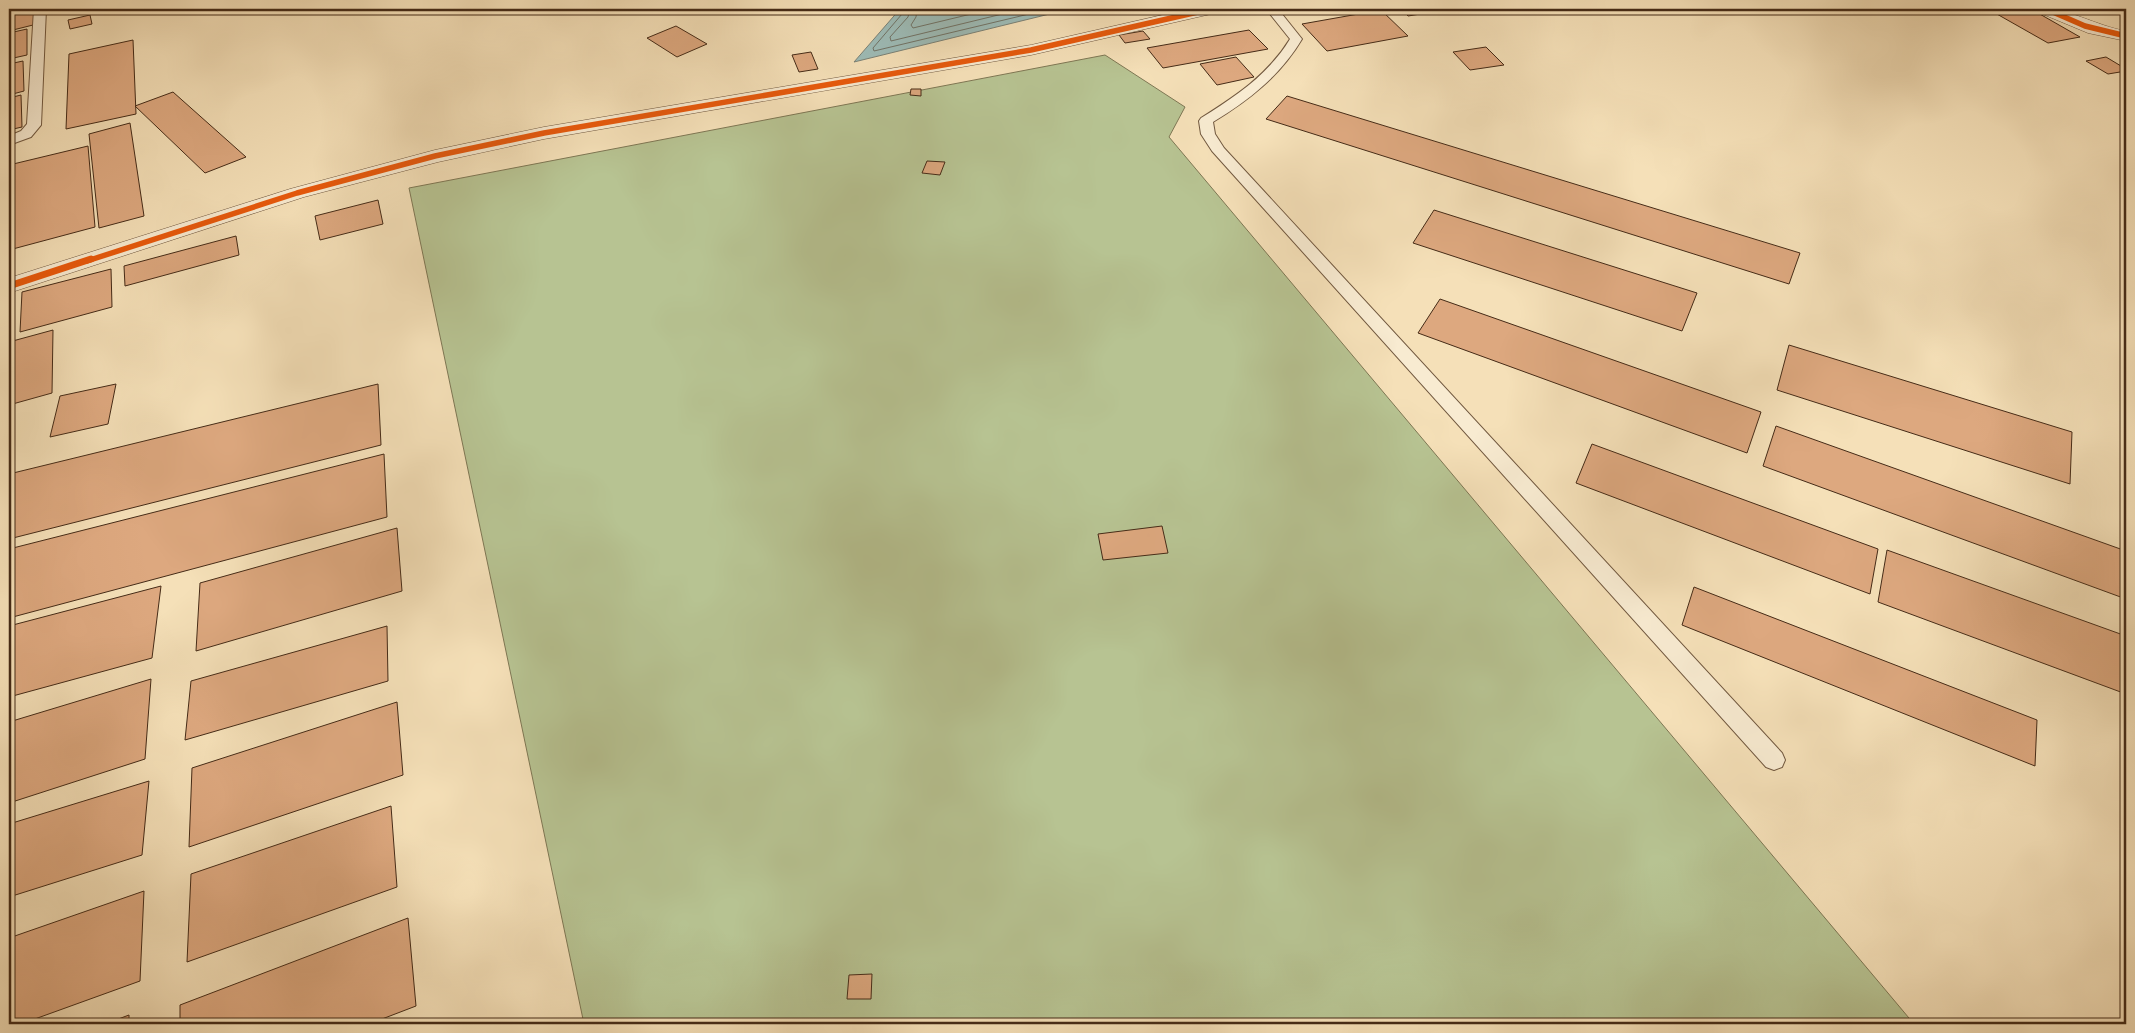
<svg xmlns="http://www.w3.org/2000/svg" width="2135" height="1033" viewBox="0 0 2135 1033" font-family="'IM FELL English',serif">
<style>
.green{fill:#b7c392;stroke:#7e7754}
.water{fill:#9dbbb6;stroke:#7a8176}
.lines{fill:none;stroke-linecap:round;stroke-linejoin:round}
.shore{stroke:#717366;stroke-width:1}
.building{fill:#dda87f;stroke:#452b17}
.service-casing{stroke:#71583f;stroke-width:2}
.minor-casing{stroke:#71583f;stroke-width:1}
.tertiary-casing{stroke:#71583f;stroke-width:1}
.service{fill:#f8ebd1;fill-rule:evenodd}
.minor{fill:#f8ebd1;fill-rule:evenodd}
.tertiary{fill:#f8ebd1;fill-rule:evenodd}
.cycleway-far1-casing{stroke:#f8ebd1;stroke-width:8}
.cycleway-casing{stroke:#f8ebd1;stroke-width:10}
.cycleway-far1{stroke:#e8590c;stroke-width:5.5}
.cycleway{stroke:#e8590c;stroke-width:7}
</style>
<rect width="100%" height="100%" fill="#f5e0b8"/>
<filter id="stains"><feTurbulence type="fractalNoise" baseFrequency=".004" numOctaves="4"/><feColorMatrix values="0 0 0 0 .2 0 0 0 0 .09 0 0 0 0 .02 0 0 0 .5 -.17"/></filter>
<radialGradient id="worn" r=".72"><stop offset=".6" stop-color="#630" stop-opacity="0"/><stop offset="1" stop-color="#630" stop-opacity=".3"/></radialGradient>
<path class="green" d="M1105 55 1185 107 1169 137 1914 1024H584L409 188Z"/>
<path class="water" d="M900 9H1070L854 62Z"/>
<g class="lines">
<g class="shore">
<path d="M903 9 902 14 873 48 874 51 1050 9"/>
<path d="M910 9 908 17 890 37 891 41 1023 9"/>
<path d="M917 9 916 17 911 25 913 28 992 9"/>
</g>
</g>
<g class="building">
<path d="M17 9H36L37 24 9 31V11Z"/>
<path d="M1401 9H1437L1439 11 1408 16Z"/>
<path d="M1988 9H2031L2080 37 2048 43Z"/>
<path d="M1381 10 1408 36 1327 51 1302 24Z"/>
<path d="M90 15 92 24 70 29 68 20Z"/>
<path d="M676 26 707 44 677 57 647 38Z"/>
<path d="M27 29V55L9 59V33Z"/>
<path d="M1249 30 1268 49 1163 68 1147 48Z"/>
<path d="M1143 31 1150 39 1125 43 1119 35Z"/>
<path d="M133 40 136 114 66 129 69 54Z"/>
<path d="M1486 47 1504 65 1470 70 1453 52Z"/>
<path d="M811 52 818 69 799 72 792 55Z"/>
<path d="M1236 57 1254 77 1217 85 1200 64Z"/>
<path d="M2106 57 2126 69V71L2108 74 2086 61Z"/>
<path d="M23 61 24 91 9 95V64Z"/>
<path d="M911 89H921V96L910 95Z"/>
<path d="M173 92 246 157 205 173 135 106Z"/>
<path d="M21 95 22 127 9 130V98Z"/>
<path d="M1287 96 1800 253 1789 284 1266 119Z"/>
<path d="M130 123 144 216 99 228 89 134Z"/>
<path d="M88 146 95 227 9 250V165Z"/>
<path d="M927 161 945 162 940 175 922 173Z"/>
<path d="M378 200 383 224 320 240 315 216Z"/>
<path d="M1434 210 1697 293 1682 331 1413 243Z"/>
<path d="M236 236 239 255 125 286 124 266Z"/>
<path d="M111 269 112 307 20 332 22 292Z"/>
<path d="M1440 299 1761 412 1747 453 1418 333Z"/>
<path d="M53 330 52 393 9 405V342Z"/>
<path d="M1789 345 2072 432 2070 484 1777 390Z"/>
<path d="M116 384 108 424 50 437 60 396Z"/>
<path d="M378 384 381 445 9 539V474Z"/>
<path d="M1776 426 2126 551V599L1763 466Z"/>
<path d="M1592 444 1878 549 1870 594 1576 483Z"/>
<path d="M384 454 387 517 9 618V549Z"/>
<path d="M1162 526 1168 553 1103 560 1098 534Z"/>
<path d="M397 528 402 591 196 651 200 583Z"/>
<path d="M1887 550 2126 636V694L1878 602Z"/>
<path d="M161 586 152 658 9 697V626Z"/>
<path d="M1694 587 2037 720 2035 766 1682 625Z"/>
<path d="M387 626 388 681 185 740 191 681Z"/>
<path d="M151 679 145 759 9 803V722Z"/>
<path d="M397 702 403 775 189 847 192 768Z"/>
<path d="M149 781 142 855 9 897V824Z"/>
<path d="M391 806 397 887 187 962 191 874Z"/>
<path d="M144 891 140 981 21 1024H9V938Z"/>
<path d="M408 918 416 1006 369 1024H180V1005Z"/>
<path d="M872 974 871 999H847L849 975Z"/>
<path d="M129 1015V1024H105Z"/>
</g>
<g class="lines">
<g class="service-casing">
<g id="service">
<path d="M34 9H46L41 125 31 137 9 145V136L21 131 27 124Z"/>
<path d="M1266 9H1278L1302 39C1280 76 1249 100 1213 122L1215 134 1224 148 1782 753 1785 760 1782 767 1774 770 1766 767 1212 151 1201 134 1199 121 1201 118C1236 96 1268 75 1290 39Z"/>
</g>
</g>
<g class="minor-casing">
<path id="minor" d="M2037 9C2068 7 2096 26 2126 31V41L2088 33 2040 13Z"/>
</g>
<g class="tertiary-casing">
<path id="tertiary" d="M1189 9H1220L1217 13 1211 14 1031 55 544 139 438 162 304 197 9 293V278L290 189 435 150 544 127 1031 45Z"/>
</g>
<use href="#service" class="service"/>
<use href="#minor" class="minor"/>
<use href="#tertiary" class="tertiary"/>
<g class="cycleway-far1-casing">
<g id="cycleway-far1">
<path d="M2046 9 2085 26 2126 36"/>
<path d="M87 261 297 193 435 156 544 133 1031 50 1211 9"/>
</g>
</g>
<g class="cycleway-casing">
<path id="cycleway" d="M9 286 91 259"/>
</g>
<use href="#cycleway-far1" class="cycleway-far1"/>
<use href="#cycleway" class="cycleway"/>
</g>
<rect width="2135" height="1033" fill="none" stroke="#f5e0b8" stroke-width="30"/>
<rect x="10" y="10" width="2115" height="1013" fill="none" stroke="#452b17" stroke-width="2.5"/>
<rect x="15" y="15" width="2105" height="1003" fill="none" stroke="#452b17"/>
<rect width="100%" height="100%" filter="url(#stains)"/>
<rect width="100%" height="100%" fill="url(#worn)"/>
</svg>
